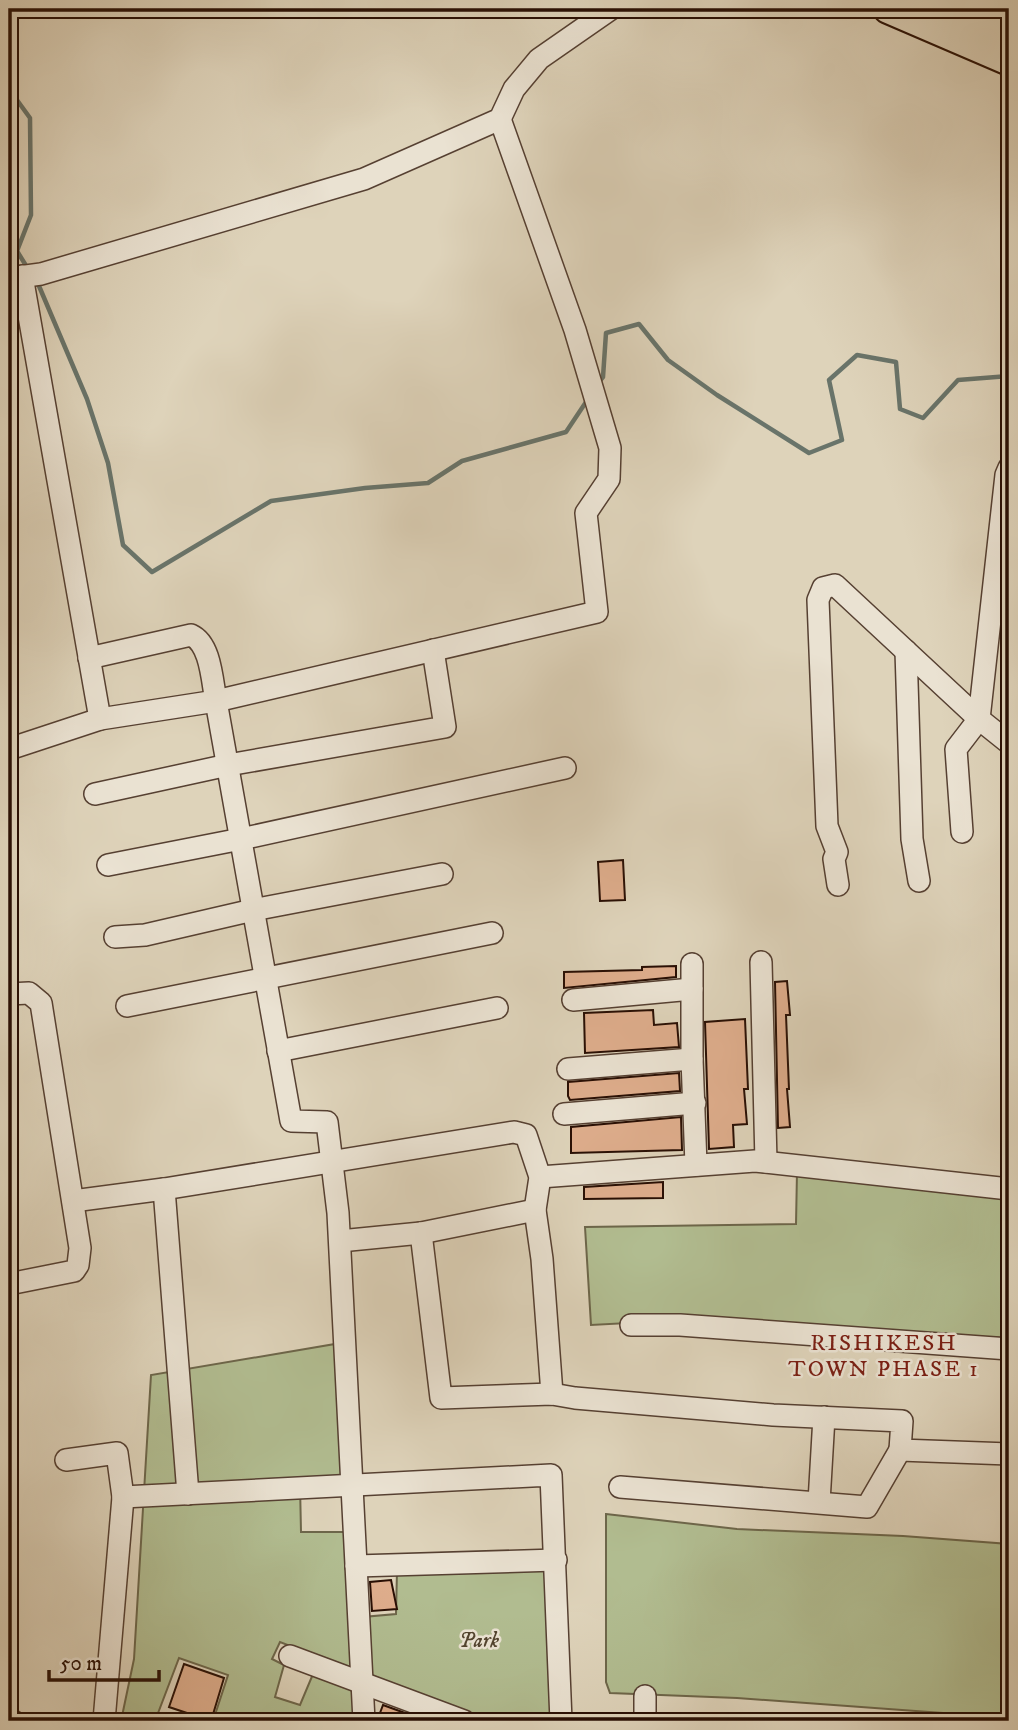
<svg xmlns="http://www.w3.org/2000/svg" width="1018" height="1730" viewBox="0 0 1018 1730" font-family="'IM FELL DW Pica',serif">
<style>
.green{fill:#b1bc90;stroke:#6d664a;stroke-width:2}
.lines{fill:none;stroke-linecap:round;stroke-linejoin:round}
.stream{stroke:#69746a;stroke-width:4.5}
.building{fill:#dead8c;stroke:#290f04;stroke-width:2}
.minor-casing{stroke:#564032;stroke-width:24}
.major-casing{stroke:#290f04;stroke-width:32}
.minor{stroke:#eae2d2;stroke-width:21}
.major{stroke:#ded3ba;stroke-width:28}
.labels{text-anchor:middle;stroke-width:5;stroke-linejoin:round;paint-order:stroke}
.park-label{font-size:21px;font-style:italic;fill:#52432e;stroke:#eae2d2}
.neighbourhood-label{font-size:23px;letter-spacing:2px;fill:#7a1f14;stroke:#eae2d2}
</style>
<rect width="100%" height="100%" fill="#ded3ba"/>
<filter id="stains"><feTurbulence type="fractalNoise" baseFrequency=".00286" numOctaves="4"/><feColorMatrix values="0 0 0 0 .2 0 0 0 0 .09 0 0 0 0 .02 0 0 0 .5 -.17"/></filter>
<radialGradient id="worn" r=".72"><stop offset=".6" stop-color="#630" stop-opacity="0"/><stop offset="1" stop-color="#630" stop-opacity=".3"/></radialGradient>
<g class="green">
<path d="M797 1172 1009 1192V1338L843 1331 704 1319 591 1325 585 1227 796 1224Z"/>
<path d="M335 1344 344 1482 300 1485 301 1532H345L352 1670 280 1642 272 1659 284 1665 275 1697 300 1705 313 1674 354 1688 355 1721H213L228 1675 179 1658 155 1721H121L134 1659 151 1375Z"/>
<path d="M606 1514 737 1529 903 1536 1009 1544V1721H984L943 1713 737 1698 610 1693 606 1682Z"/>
<path d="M549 1565 553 1721H486L368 1675 363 1617 396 1614 397 1571Z"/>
</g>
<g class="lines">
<g class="stream">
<path d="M9 89 30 118 31 215 17 251 25 264"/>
<path d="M9 257 17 251"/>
<path d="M39 286 87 399 108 463 123 545 152 572 271 501 365 488 428 483 462 461 566 432 588 399"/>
<path d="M598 383 603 377 606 333 639 324 668 360 717 395 809 453 842 440 829 380 857 355 896 362 900 409 923 418 958 380 1009 376"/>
</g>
</g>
<g class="building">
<path d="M623 860 625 900 600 901 598 862Z"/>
<path d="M676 966V977L564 988V972L642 970V967Z"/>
<path d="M787 981 790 1015H786L789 1089H787L790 1127 778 1128 775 982Z"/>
<path d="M653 1010 654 1025 677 1023 679 1047 585 1053 584 1013Z"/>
<path d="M745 1019 748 1089H744L747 1124 733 1125 734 1147 709 1149 705 1022Z"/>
<path d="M679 1073 680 1091 570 1100 568 1096V1082Z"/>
<path d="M681 1117 682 1150 571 1153V1127Z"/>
<path d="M663 1182V1198L584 1199V1187Z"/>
<path d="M391 1580 397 1609 372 1611 370 1582Z"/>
<path d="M184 1664 224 1678 211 1721 169 1707Z"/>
<path d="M383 1705 427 1721H377Z"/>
</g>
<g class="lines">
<g class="minor-casing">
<g id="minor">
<path d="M22 276 100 719 216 701 597 612 586 513 609 479 610 448 575 330 500 119"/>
<path d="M11 278 41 274 364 179 500 119 514 89 539 59 611 9"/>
<path d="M906 651 912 839 919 881"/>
<path d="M89 658 191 635C211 644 212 681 216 701L291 1121 327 1122 338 1213 364 1721"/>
<path d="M9 749 100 719"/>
<path d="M95 794 228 765 445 727 433 650"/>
<path d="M962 832 956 749 979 719 1006 475 1009 468"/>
<path d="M108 865 241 839 565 768"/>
<path d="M838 885 834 859 837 852 827 826 818 600 823 588 835 585 979 719 1009 743"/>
<path d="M115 937 145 935 253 910 442 874"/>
<path d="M761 962 766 1162"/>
<path d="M692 964V1059L696 1165"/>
<path d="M9 994 29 993 41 1003 80 1248 78 1265 74 1271 9 1284"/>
<path d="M573 1000 692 989"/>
<path d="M127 1006 492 933"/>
<path d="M278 1051 497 1008"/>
<path d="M568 1069 692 1059"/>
<path d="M564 1114 695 1103"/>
<path d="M540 1177 755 1161 1009 1189"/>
<path d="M164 1189 188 1494"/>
<path d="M73 1201 164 1189 514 1132 526 1135 540 1177 535 1210 542 1259 552 1394"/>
<path d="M421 1233 441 1398 552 1394 575 1398 773 1415 902 1421 900 1450 1009 1454"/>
<path d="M340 1241 421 1233 535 1210"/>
<path d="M631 1325H680L1009 1349"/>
<path d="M66 1460 117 1453 123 1497 551 1475 561 1721"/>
<path d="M620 1487 867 1507 900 1450"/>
<path d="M819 1502 824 1417"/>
<path d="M356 1566 556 1560"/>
<path d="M290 1656 464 1721"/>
<path d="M645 1696V1721"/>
<path d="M9 1720 13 1721"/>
<path d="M104 1721 123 1497"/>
</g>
</g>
<g class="major-casing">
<g id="major">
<path d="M888 9 1009 61"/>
<path d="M953 9 1009 32"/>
</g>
</g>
<use href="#minor" class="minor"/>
<use href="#major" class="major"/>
</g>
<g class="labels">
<g class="park-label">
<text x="479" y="1647">Park</text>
</g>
<g class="neighbourhood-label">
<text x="884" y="1350">RISHIKESH<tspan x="884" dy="26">TOWN PHASE 1</tspan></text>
</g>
</g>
<rect width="1018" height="1730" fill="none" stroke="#ded3ba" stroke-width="35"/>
<rect x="10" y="10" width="997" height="1709" fill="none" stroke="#290f04" stroke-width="3.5"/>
<rect x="18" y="18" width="983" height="1695" fill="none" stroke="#290f04" stroke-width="2"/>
<path d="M49 1670v10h110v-10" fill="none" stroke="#290f04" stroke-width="3.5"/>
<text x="60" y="1670" font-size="21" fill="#290f04" stroke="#eae2d2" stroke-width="5" paint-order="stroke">50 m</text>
<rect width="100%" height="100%" filter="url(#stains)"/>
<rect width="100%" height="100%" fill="url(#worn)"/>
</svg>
